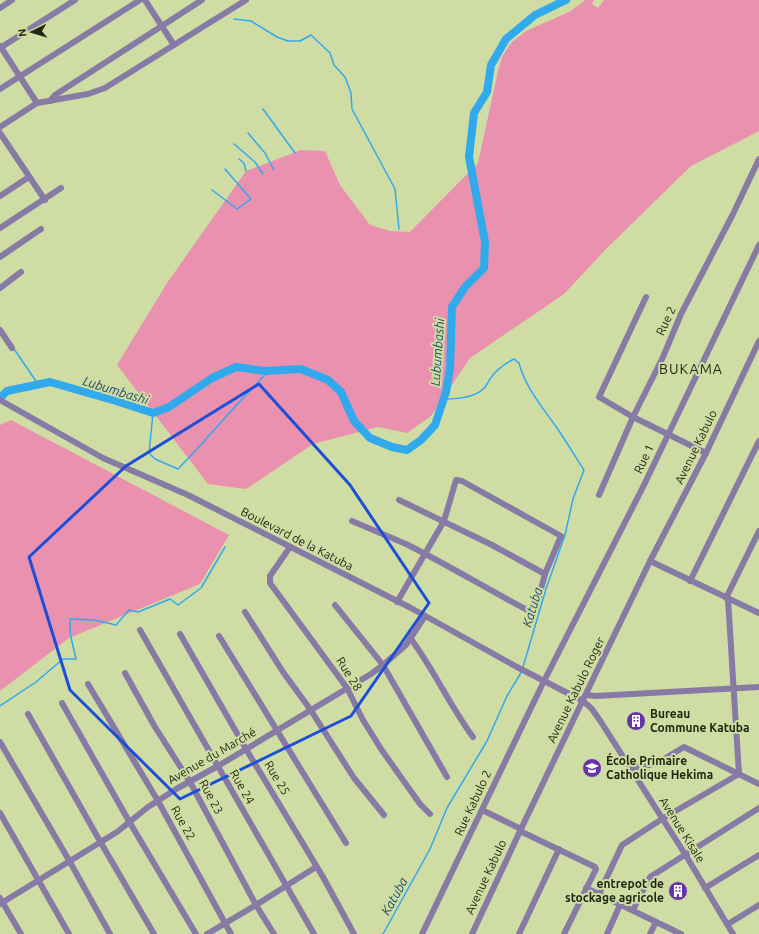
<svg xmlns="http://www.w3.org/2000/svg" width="759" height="934" viewBox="0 0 759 934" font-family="Ubuntu,sans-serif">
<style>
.green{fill:#e991ae}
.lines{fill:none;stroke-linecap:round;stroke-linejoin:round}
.stream{stroke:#30a9ed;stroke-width:1.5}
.river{stroke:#30a9ed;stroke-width:8}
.minor{stroke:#877aa4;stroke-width:6}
.marked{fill:none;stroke:#1d4ed8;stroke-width:3;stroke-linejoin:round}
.labels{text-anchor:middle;stroke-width:4;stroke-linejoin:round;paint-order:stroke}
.street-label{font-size:12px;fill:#232812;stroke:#cfdda4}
.poi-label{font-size:12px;font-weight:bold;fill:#232812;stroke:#cfdda4;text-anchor:start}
.water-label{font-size:13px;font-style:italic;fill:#1f4d6a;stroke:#cfdda4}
.quarter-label{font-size:14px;letter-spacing:1px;fill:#232812;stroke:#cfdda4}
</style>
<rect width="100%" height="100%" fill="#cfdda4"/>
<g class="green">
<path d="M585 0H594L592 4 598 8 604 0H759V131L691 166 606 249 564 294 470 358 431 416 407 433 378 427 313 444 246 489 208 484 117 365 167 283 246 171 301 150 325 151 340 185 370 225 390 231 410 232 478 163 498 71 502 57 511 43 526 31 571 11Z"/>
<path d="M11 420 229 535 200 584 69 638 0 691V425Z"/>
</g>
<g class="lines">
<g class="stream">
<path d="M234 19 251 21 277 37 288 41H300L311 35 330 53 334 65 345 77 351 93 352 109 395 189 399 229"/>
<path d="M263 109 295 153"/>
<path d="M248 133 265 153 274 170"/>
<path d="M234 144 255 162 263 174"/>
<path d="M239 159 244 163 246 171"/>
<path d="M212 190 237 209 251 199 225 169"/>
<path d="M14 349 38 384"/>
<path d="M444 399C456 399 474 398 483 389 486 387 488 382 490 379 496 370 504 364 514 359L519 363C525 387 543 408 557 428 566 441 575 456 584 470L573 499 565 535 546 589 523 667"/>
<path d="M153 413 149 453 155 459 178 469C210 437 237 402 269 371"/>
<path d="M0 706 36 682 63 659H76L70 633V619L95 620 116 625 129 610 138 612 170 599 178 605 201 588 225 547"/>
<path d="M383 934 430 849 447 808 487 741 507 696 522 671"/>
</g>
<path class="river" d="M0 398 7 391 50 382 116 401 153 413 169 407 212 378 236 367 265 371 301 369 328 380 341 392 354 421 370 438 392 447 407 450 421 440 435 425 446 392 450 369 452 307 465 287 484 268 485 242 469 157 474 113 487 92 491 65 506 39 535 15 566 0"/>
<g class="minor">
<path d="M145 0 174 45"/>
<path d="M0 8 12 0"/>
<path d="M0 46 37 103"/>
<path d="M0 48 75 0"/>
<path d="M0 89 140 0"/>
<path d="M50 101 55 95 202 0"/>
<path d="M0 127 37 103 88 94 105 88 246 0"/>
<path d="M0 133 45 200"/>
<path d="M0 196 29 177"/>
<path d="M0 228 61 188"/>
<path d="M0 257 41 229"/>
<path d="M0 288 21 272"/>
<path d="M646 297 599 397 633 417 706 453"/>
<path d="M0 330 12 348"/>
<path d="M0 400 103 458 188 495 411 608 517 667 583 701 592 709 601 722 685 854 733 934"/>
<path d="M599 495 633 417 663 357 681 314 733 214 759 159"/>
<path d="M399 500 492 545 545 574"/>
<path d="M352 521 406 544C448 565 489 590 531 612L535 611 545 574 561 536 462 481 456 480 444 521 397 602"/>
<path d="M290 547 270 576V583L347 688 363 720 381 749 420 804 430 814"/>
<path d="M650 561 759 613"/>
<path d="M690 581 759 441"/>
<path d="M726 598 759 531"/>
<path d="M335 605 383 665 447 777"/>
<path d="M245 612 283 672 310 709 354 778 384 815"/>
<path d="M140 630 314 934"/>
<path d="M180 634 246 749 323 877 354 934"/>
<path d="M219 636 346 843"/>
<path d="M411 639C434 670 450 706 473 737"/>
<path d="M125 673 155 727 190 782 256 905 274 934"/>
<path d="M88 684 158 801 231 934"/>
<path d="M586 695 596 696 759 687"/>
<path d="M62 703 130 823 196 934"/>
<path d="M28 714 101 843 154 934"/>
<path d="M0 742 70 862 110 934"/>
<path d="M630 768 646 766 659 762 684 747 759 784"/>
<path d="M482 810 521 829"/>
<path d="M0 813 69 934"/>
<path d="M520 831 595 867 596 869 564 934"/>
<path d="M586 888 681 934"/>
<path d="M705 888 759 855"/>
<path d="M599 894 622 845 662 819 739 774 728 599"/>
<path d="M0 898 21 934"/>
<path d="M0 904 117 832 148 807 178 788 218 766 371 674 383 665 406 645 425 616"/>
<path d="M633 910 650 877 759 808"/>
<path d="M728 924 759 905"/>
<path d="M207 934 256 905 316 867"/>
<path d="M422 934 544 681 643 487 759 245"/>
<path d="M472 934 521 829 594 677 650 561 706 453 759 341"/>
<path d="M519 934 559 849"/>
<path d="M607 934 620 905"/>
<path d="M650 934 656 922"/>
</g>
</g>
<path class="marked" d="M259 384 350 485 429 603 351 716 180 799 70 690 29 557 126 466Z"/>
<defs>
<g id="building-disc" transform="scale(1)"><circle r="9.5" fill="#6733aa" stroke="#cfdda4"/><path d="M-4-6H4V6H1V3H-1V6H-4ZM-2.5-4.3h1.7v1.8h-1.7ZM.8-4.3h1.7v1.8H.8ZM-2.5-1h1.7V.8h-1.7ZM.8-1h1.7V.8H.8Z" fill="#fff"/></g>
<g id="school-disc" transform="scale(1)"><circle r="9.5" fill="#6733aa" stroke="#cfdda4"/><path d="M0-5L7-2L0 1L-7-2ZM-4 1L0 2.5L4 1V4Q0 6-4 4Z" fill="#fff"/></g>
</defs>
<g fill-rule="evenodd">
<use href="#building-disc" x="636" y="721"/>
<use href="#school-disc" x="592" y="768"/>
<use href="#building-disc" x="678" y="891"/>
</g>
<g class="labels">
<g class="street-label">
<text transform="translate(666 321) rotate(-65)" y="4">Rue 2</text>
<text transform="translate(696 447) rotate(-64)" y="4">Avenue Kabulo</text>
<text transform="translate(644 459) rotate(-65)" y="4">Rue 1</text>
<text transform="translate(297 539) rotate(27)" y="4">Boulevard de la Katuba</text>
<text transform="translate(349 674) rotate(58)" y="4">Rue 28</text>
<text transform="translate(576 690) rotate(-64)" y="4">Avenue Kabulo Roger</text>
<text transform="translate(212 756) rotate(-30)" y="4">Avenue du Marché</text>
<text transform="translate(277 778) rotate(59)" y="4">Rue 25</text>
<text transform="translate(242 787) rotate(60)" y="4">Rue 24</text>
<text transform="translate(211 797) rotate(62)" y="4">Rue 23</text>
<text transform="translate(473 803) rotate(-65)" y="4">Rue Kabulo 2</text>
<text transform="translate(183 823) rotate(61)" y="4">Rue 22</text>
<text transform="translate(682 830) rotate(58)" y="4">Avenue Kisale</text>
<text transform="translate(486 877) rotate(-65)" y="4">Avenue Kabulo</text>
</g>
<g class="poi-label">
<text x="650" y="718">Bureau<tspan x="650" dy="14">Commune Katuba</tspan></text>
<text x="606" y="765">École Primaire<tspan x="606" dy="14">Catholique Hekima</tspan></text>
<text x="664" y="888" text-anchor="end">entrepot de<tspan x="664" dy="14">stockage agricole</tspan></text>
</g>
<g class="water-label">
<text transform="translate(437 352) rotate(-86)" y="5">Lubumbashi</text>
<text transform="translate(116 390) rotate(17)" y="5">Lubumbashi</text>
<text transform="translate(532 607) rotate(-73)" y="5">Katuba</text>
<text transform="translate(394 896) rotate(-61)" y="5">Katuba</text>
</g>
<g class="quarter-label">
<text x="691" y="374">BUKAMA</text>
</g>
</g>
<g transform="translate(32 32) rotate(265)" stroke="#cfdda4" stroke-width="3" paint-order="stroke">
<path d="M0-3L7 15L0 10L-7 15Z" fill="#232812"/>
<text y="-6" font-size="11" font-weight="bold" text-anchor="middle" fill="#232812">N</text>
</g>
</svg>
